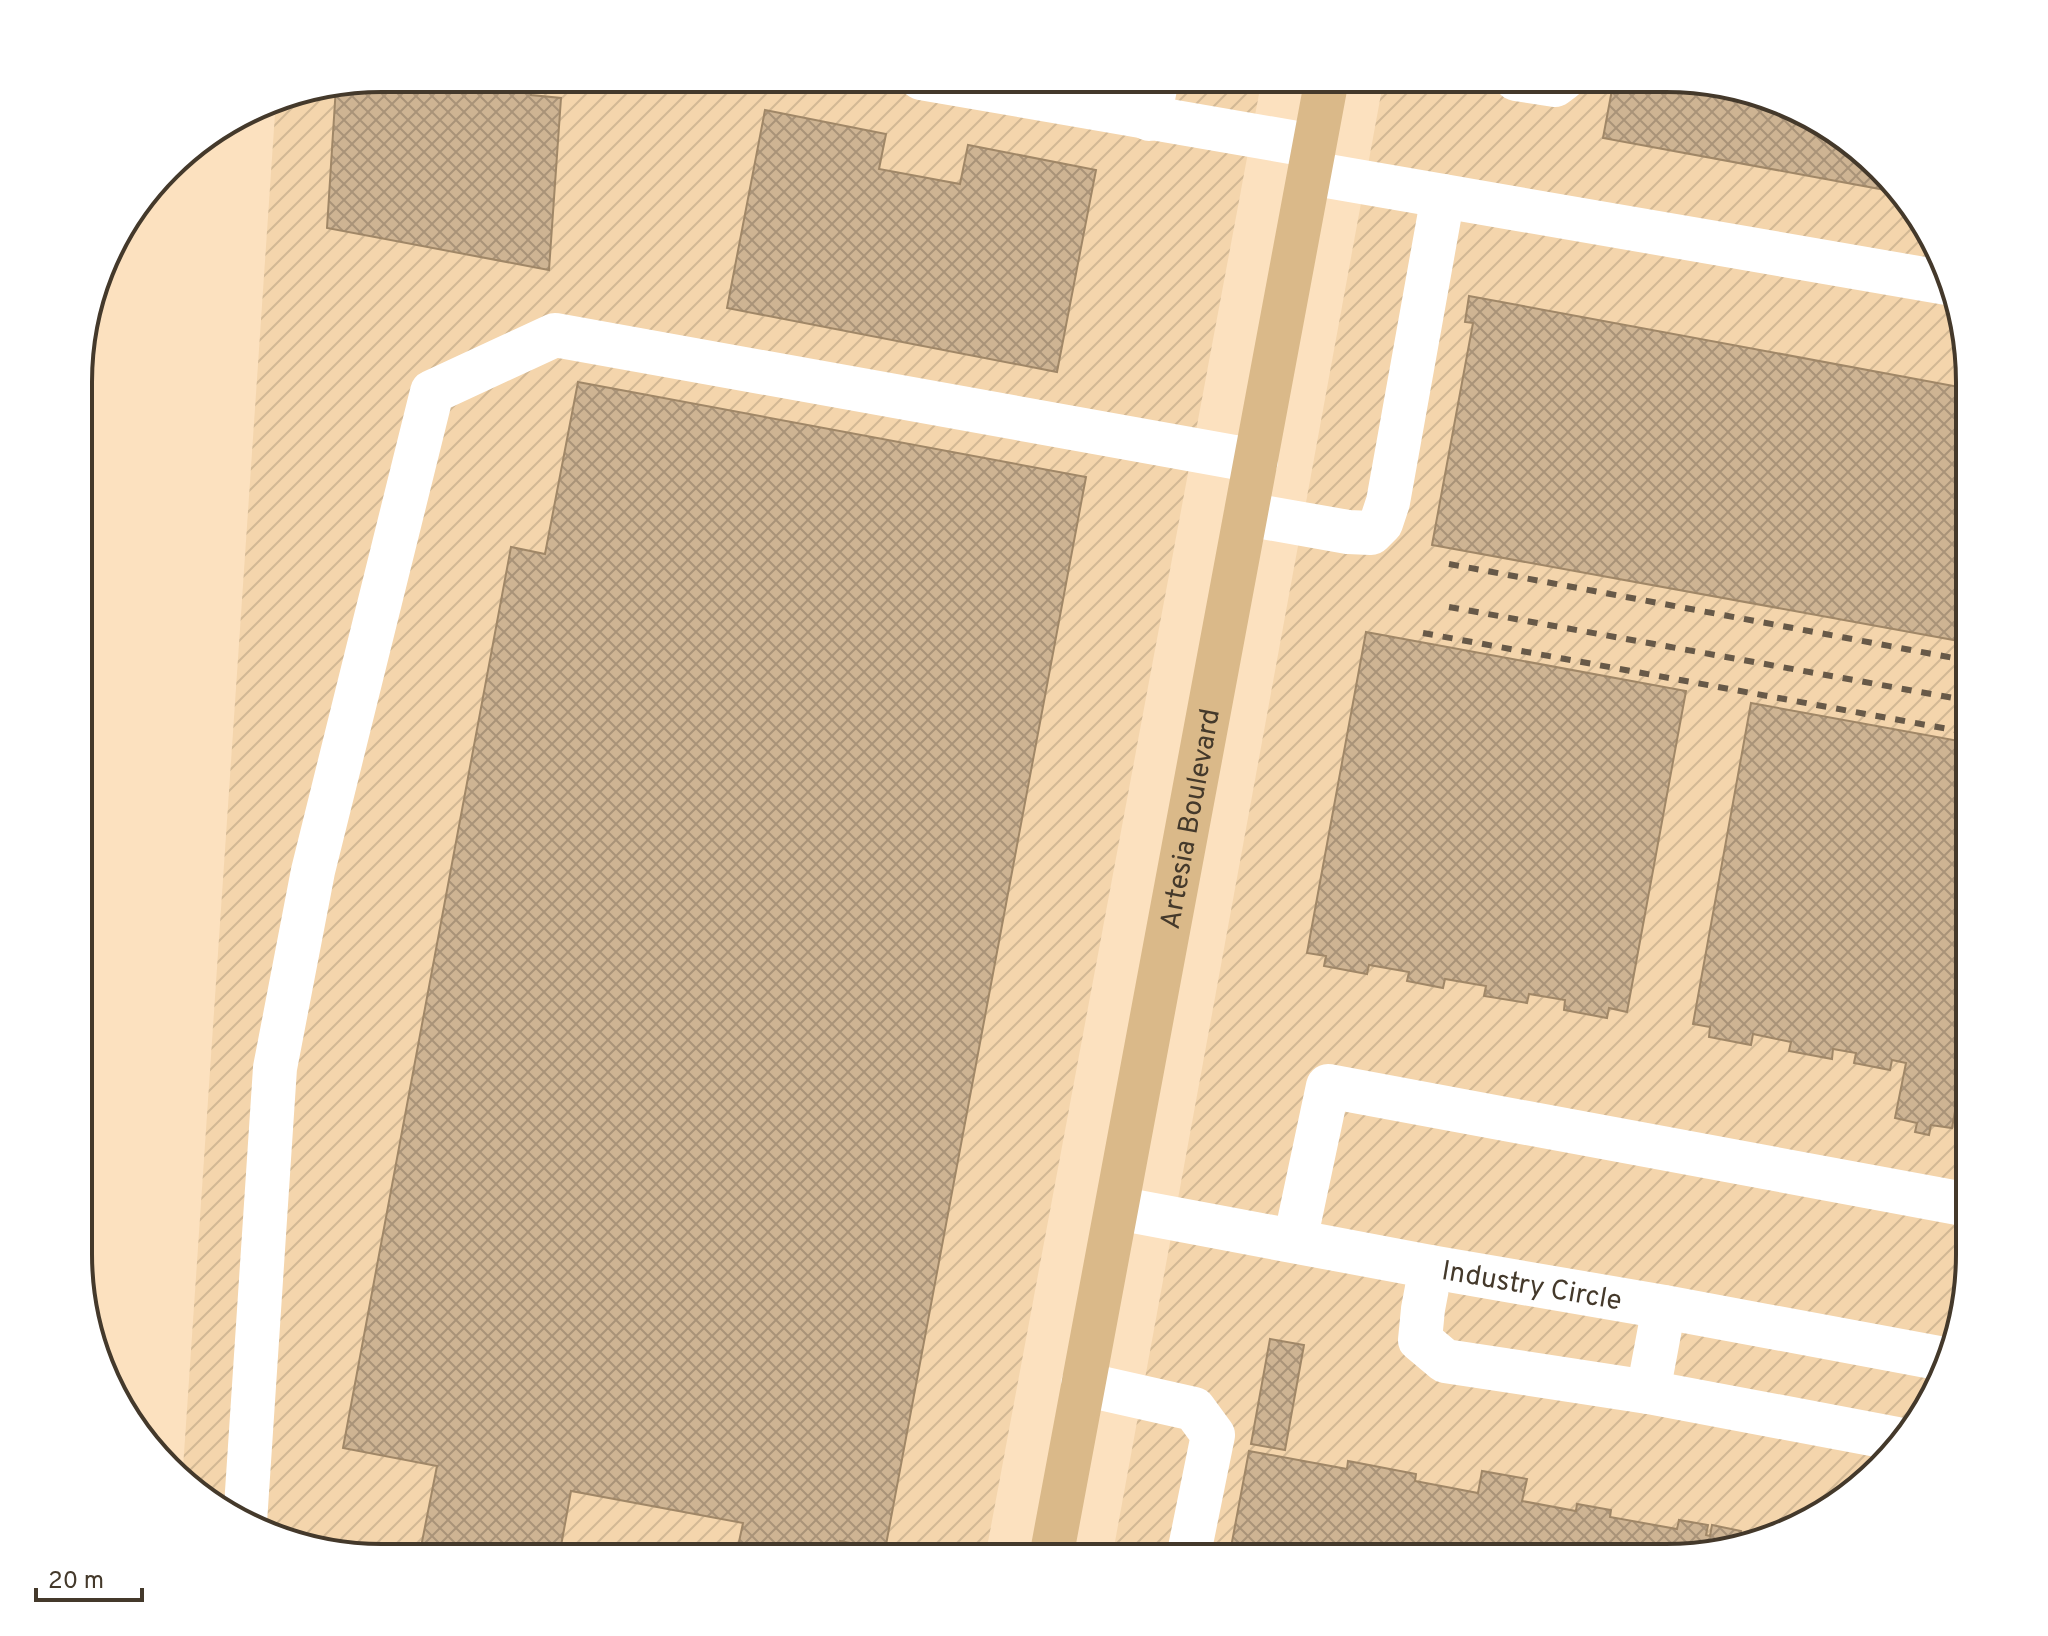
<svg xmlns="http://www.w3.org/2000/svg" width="2048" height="1636" viewBox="0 0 2048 1636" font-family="Overpass,sans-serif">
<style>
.industrial{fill:url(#industrial-furrows)}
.building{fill:url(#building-cross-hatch);stroke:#a08767;stroke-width:2}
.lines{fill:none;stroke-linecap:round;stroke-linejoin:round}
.minor{stroke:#fff;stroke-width:44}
.major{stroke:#dab989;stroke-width:44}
.rail{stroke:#675948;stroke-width:6;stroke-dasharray:10 10;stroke-linecap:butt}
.labels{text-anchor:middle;stroke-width:8;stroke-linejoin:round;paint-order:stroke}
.street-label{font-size:28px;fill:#44392b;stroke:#fff}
.rim{fill:none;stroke:#44392b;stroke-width:4}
</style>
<defs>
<pattern id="industrial-furrows" width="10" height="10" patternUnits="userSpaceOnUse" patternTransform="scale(2)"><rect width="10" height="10" fill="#f4d5ac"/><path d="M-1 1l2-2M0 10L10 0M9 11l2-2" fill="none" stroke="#d2b894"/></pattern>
<pattern id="building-cross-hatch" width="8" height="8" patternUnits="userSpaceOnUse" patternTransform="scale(2)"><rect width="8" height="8" fill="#ceb493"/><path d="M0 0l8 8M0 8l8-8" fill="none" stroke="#a99378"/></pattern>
</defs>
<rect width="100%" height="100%" fill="#fce1bf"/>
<g class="industrial">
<path d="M382 78H1262L985 1558 363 1557 265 1535 182 1483 276 99 284 94Z"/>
<path d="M1384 78 1685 79 1782 101 1867 154 1939 248 1970 382 1969 1274 1947 1371 1894 1455 1782 1535 1666 1558H1112Z"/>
</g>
<g class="building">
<path d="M382 78H532L531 95 561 98 549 270 327 228 336 86Z"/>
<path d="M1614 79H1685L1782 101 1867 154 1896 192 1603 138Z"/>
<path d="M765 110 886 134 879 169 960 184 968 145 1096 170 1057 372 727 308Z"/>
<path d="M1469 296 1970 389V643L1432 545 1473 323 1465 322Z"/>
<path d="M578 382 1086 477 885 1550 840 1541 836 1558 736 1556 743 1523 571 1491 559 1557H419L437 1466 343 1448 511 547 545 554Z"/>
<path d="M1366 632 1686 691 1627 1012 1609 1008 1607 1018 1564 1010 1565 1000 1529 994 1527 1003 1484 996 1486 986 1445 979 1443 988 1407 981 1409 972 1369 965 1367 974 1324 966 1326 956 1307 953Z"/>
<path d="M1751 703 1970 743 1969 1084 1963 1083 1965 1074 1962 1073 1952 1128 1931 1125 1929 1135 1915 1132 1917 1123 1895 1118 1906 1063 1892 1060 1890 1070 1854 1063 1856 1053 1833 1049 1832 1059 1789 1051 1791 1042 1753 1034 1751 1045 1709 1037 1710 1027 1693 1024Z"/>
<path d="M1270 1339 1304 1345 1285 1450 1251 1444Z"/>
<path d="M1249 1451 1347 1469 1348 1461 1416 1474 1415 1481 1478 1493 1482 1471 1527 1479 1522 1501 1576 1511 1577 1504 1611 1510 1610 1517 1677 1529 1679 1520 1708 1525 1706 1535 1710 1536 1712 1525 1741 1531 1739 1540 1747 1542 1666 1558H1229Z"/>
</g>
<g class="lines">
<g class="minor">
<path d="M921 78 1314 146"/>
<path d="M1516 79 1555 85 1563 79"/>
<path d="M1149 119 1157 78"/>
<path d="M1310 173 1947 283"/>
<path d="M1246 514 1348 532 1371 533 1381 523 1388 502 1443 196"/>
<path id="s1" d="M1117 1208 1431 1267 1664 1307 1949 1360"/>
<path d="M1295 1241 1328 1086 1969 1205"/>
<path d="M1431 1267 1423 1309 1420 1340 1445 1361 1648 1392 1903 1440"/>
<path d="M1083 1384 1194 1409 1213 1435 1188 1558"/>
<path d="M1648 1392 1664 1307"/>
<path d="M245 1522 275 1068 313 871 432 392 555 335 1256 461"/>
</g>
<path class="major" id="s2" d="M1051 1558 1327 78"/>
<g class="rail">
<path d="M1449 564 1970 661"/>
<path d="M1449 607 1970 701"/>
<path d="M1423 633 1970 733"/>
</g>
</g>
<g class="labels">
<g class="street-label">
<text dy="10" stroke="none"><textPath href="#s2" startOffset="752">Artesia Boulevard</textPath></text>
<text dy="10" stroke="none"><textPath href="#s1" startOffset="422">Industry Circle</textPath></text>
</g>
</g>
<path d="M0 0H2048V1636H0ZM382 92H1666A290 290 0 0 1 1956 382V1254A290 290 0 0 1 1666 1544H382A290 290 0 0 1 92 1254V382A290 290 0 0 1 382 92Z" fill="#fff" fill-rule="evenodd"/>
<path class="rim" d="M382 92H1666A290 290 0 0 1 1956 382V1254A290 290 0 0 1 1666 1544H382A290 290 0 0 1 92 1254V382A290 290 0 0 1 382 92Z"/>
<path d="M36 1588v12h106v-12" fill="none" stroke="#44392b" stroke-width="4"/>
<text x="48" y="1588" font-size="24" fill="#44392b" stroke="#ffffff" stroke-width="6" paint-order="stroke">20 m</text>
</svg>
